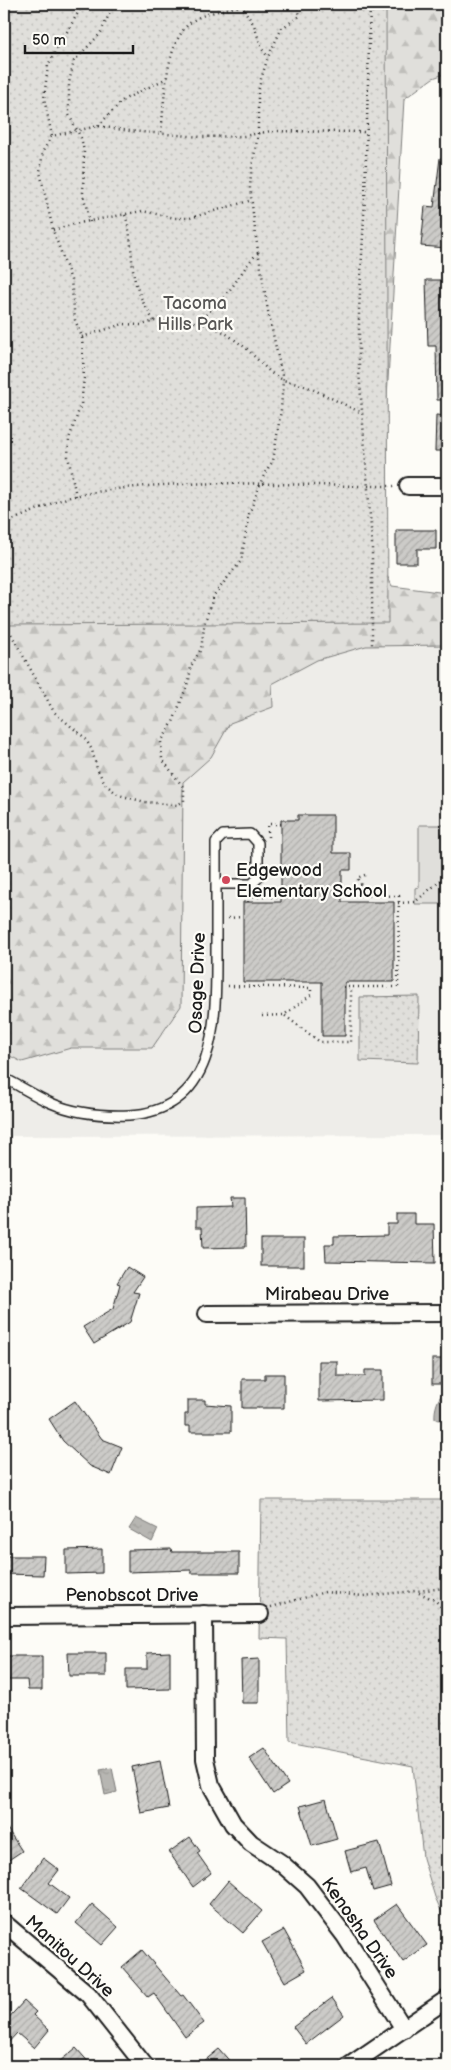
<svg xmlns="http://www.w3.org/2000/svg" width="451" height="2070" viewBox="0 0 451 2070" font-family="'Balsamiq Sans',sans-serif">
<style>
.built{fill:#eeede9}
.green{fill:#e0dfdb;stroke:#7e7e7c}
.forest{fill:url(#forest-firs);stroke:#7e7e7c}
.park{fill:url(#park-dots);stroke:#7e7e7c}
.water{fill:url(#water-ripples);stroke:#797876}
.building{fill:url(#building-hatch);stroke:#1c1c1c}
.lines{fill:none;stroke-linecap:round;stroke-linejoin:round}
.lane-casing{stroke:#1c1c1c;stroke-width:12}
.street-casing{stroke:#1c1c1c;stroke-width:20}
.path{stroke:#1c1c1c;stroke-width:2.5;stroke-dasharray:1 4;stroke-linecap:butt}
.lane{stroke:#fdfcf7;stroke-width:9}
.street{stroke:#fdfcf7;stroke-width:16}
.poi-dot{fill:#d1495b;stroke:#fdfcf7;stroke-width:2}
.labels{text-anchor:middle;stroke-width:4.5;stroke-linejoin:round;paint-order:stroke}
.park-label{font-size:18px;fill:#575655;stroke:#fdfcf7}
.poi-label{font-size:18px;fill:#1c1c1c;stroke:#fdfcf7;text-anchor:start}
.street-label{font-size:18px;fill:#1c1c1c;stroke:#fdfcf7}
</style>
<defs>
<pattern id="forest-firs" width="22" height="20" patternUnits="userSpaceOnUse" patternTransform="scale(1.25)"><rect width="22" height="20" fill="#e0dfdb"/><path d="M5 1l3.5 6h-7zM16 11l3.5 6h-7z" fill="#c0bfbb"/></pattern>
<pattern id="park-dots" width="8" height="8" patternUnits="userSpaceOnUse" patternTransform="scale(1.25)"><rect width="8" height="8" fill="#e0dfdb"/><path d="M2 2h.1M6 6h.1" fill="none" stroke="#c0bfbb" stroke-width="1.8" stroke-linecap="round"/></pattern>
<pattern id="water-ripples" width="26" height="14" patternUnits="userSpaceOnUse" patternTransform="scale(1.25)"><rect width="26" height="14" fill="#b7b6b2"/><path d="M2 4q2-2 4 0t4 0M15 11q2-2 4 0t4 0" fill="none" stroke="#9d9c98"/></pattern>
<pattern id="building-hatch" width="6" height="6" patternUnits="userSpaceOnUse" patternTransform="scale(1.25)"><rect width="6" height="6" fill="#cccbc8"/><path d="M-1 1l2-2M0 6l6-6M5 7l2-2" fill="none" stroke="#afaeab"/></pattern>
</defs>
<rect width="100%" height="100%" fill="#fdfcf7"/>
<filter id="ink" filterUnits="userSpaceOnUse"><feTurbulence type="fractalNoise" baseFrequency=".02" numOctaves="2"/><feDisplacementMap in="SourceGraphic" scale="10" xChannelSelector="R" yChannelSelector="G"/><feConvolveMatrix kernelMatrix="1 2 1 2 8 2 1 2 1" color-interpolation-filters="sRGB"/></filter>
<g filter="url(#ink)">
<path class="built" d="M447 623V1135L4 1136V625Z"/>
<path class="green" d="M419 825H447V904H415V888L419 887Z"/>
<path class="forest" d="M4 4H447V73L433 78 404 99 378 556 392 586 447 593V645L366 646 317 660 272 684 273 707 230 723 211 757 183 782 181 1006 152 1048H71L22 1062 4 1053Z"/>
<g class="park">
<path d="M4 4H386L388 623 4 625Z"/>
<path d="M419 996 418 1063 360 1061V997Z"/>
<path d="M261 1500H447V1924L435 1897 423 1858 413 1766 289 1742 287 1639 259 1638Z"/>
</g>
<g class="water">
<path d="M445 1392 447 1393 446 1417 439 1420 435 1418C434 1410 438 1396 445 1392Z"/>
<path d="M136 1518 158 1529 152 1542 129 1529Z"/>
<path d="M112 1768 117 1792 105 1795 100 1770Z"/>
</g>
<g class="building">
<path d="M440 158 447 159V248L421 246 425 206 434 207Z"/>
<path d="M426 280H447V400H437L436 346H428Z"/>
<path d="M436 415 447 416V451H435Z"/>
<path d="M396 530H436V549H417V563H396Z"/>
<path d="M298 815H333V853H351V870H342V902H394V982H345V1036H322V982H243V902H281V820H298Z"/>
<path d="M230 1198H245L246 1247 203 1248 202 1227H196V1208L231 1207Z"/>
<path d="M397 1214H414V1224H434L435 1263 326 1261 325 1244H334V1236L387 1235V1224H397Z"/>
<rect x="261" y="1239" width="43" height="27"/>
<path d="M127 1267 143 1277 133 1292 139 1293 130 1322 94 1344 83 1327 113 1309 120 1284 117 1283Z"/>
<rect x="432" y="1359" width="15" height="25"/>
<path d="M319 1361H337V1376H365V1370H383V1400L319 1401Z"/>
<path d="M265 1374H284V1408H242V1379H265Z"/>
<path d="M188 1400H205V1404L231 1406V1432H190V1426H185V1414H188Z"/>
<path d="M75 1401 102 1439 122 1447 111 1475 90 1466 63 1441 49 1419Z"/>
<path d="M102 1549V1573L66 1574V1550Z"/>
<path d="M171 1549 172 1552H239V1573H191V1570L128 1572V1550Z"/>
<path d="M4 1556H44L43 1575 4 1574Z"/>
<path d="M170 1652V1689L126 1690V1669H147V1653Z"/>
<path d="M68 1653H106V1676H69Z"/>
<path d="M6 1656H42V1690H28L27 1680H6Z"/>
<path d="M259 1659V1703H242L241 1660Z"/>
<path d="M264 1748 288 1784 273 1794 249 1758Z"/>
<path d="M160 1761 169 1808 141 1813 132 1767Z"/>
<path d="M326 1799 337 1839 312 1846 300 1806Z"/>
<path d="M4 1824 22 1851 4 1863Z"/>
<path d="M190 1837 200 1851 197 1853 211 1873 193 1887 169 1852Z"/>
<path d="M379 1842 391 1886 373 1891 366 1868 351 1872 345 1851Z"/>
<path d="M43 1858 59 1870 49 1883 69 1898 57 1914 21 1888Z"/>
<path d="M228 1881 262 1911 243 1933 209 1904Z"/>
<path d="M92 1904 118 1927 102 1945 76 1923Z"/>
<path d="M397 1904 427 1945 403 1962 374 1920Z"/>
<path d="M284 1930 306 1970 285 1982 262 1942Z"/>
<path d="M142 1950 181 1996 183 1995 204 2023 185 2037 154 1993 148 1997 122 1967Z"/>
<path d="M332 1998 344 2015 306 2044 293 2027Z"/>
<path d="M24 2001 36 2012 33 2015 49 2030 34 2048 17 2033 4 2047V2023Z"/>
<path d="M76 2048 92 2066H54Z"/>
<path d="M219 2049 234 2066H198Z"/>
</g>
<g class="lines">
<g class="lane-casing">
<path id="lane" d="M4 1078C20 1086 35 1096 51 1103 76 1114 102 1116 129 1115 220 1110 216 1015 216 948 216 913 216 877 216 842L223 835 250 834 258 843V878L252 884H216"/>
</g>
<g class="street-casing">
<g id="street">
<path d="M408 486H447"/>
<path d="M207 1314 447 1313"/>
<path d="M204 1614 205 1759 211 1785 233 1824 251 1843 281 1863 307 1886 345 1936 404 2029"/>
<path d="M4 1616 260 1614"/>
<path d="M4 1923 88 1994 145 2066"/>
<path d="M349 2066 447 1999"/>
</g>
</g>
<g class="path">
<path d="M137 4C153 11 168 9 184 4"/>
<path d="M370 4 365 197 359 311V371L372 542V647"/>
<path d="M241 5 254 25 262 49 268 57"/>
<path d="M98 126 123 100 167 78"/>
<path d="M161 132C165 101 164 39 194 20 209 11 225 11 241 5"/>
<path d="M52 136 44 98 48 65 83 4"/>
<path d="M125 215C133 237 130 259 135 281 139 295 146 309 154 321"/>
<path d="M90 222 83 194 84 151 81 138 69 115V83L74 61 100 34 114 4"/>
<path d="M53 230 74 224 142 211 175 218H190L252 200"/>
<path d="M199 322C210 310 222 300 232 287 241 275 246 264 258 253"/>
<path d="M82 337 123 324 142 325 154 321 168 323 199 322 224 332 246 348 271 373 283 380 308 387 362 413"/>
<path d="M76 496 68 456 69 439 81 404 84 378 82 337 75 320 71 280 53 230 40 172 43 151 52 136 98 126 130 131 201 137 244 136 271 131 366 132"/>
<path d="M4 523C29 515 53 500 79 495 183 475 289 487 394 486"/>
<path d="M4 621 54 712 85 738 92 750 97 769 106 785 119 795 145 802 177 805 184 801V788L162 759 161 742 173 722 189 680 191 666 201 649 205 621 214 595 241 561 249 514 264 474 273 461 281 410 283 380 268 311 256 238 250 188 251 173 258 134V93L261 79 268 57 282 28 300 16 297 4"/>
<path d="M268 837V824H281"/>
<path d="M365 875 357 878 366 895"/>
<path d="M268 885V897H281"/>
<path d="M339 895 399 896 398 987H340"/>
<path d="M248 902V897H268"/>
<path d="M398 903 415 902 447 875"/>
<path d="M228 918 243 917"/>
<path d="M228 986 311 988V995L284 1015 320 1042H351V987"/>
<path d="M262 1016 284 1015"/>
<path d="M419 1593 435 1600 447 1614"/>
<path d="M271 1607 325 1592 363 1596 447 1588"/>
</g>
<use href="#lane" class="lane"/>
<use href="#street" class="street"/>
</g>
</g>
<circle class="poi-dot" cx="226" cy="880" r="5"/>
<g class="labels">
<g class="park-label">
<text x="195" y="309">Tacoma<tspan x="195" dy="21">Hills Park</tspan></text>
</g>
<g class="poi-label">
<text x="236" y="876">Edgewood<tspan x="236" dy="21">Elementary School</tspan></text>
</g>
<g class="street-label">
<text transform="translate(197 983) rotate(-88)" y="6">Osage Drive</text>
<text x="327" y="1300">Mirabeau Drive</text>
<text x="132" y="1601">Penobscot Drive</text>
<text transform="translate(360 1928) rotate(55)" y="6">Kenosha Drive</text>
<text transform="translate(70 1956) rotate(42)" y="6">Manitou Drive</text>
</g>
</g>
<rect width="451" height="2070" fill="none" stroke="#fdfcf7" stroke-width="20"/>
<rect x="10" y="10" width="431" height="2050" fill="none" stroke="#1c1c1c" stroke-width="2" filter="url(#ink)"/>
<path d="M25 45v8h108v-8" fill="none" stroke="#1c1c1c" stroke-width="2.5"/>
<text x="32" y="45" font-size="15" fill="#1c1c1c" stroke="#fdfcf7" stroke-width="4" paint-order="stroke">50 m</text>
</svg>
